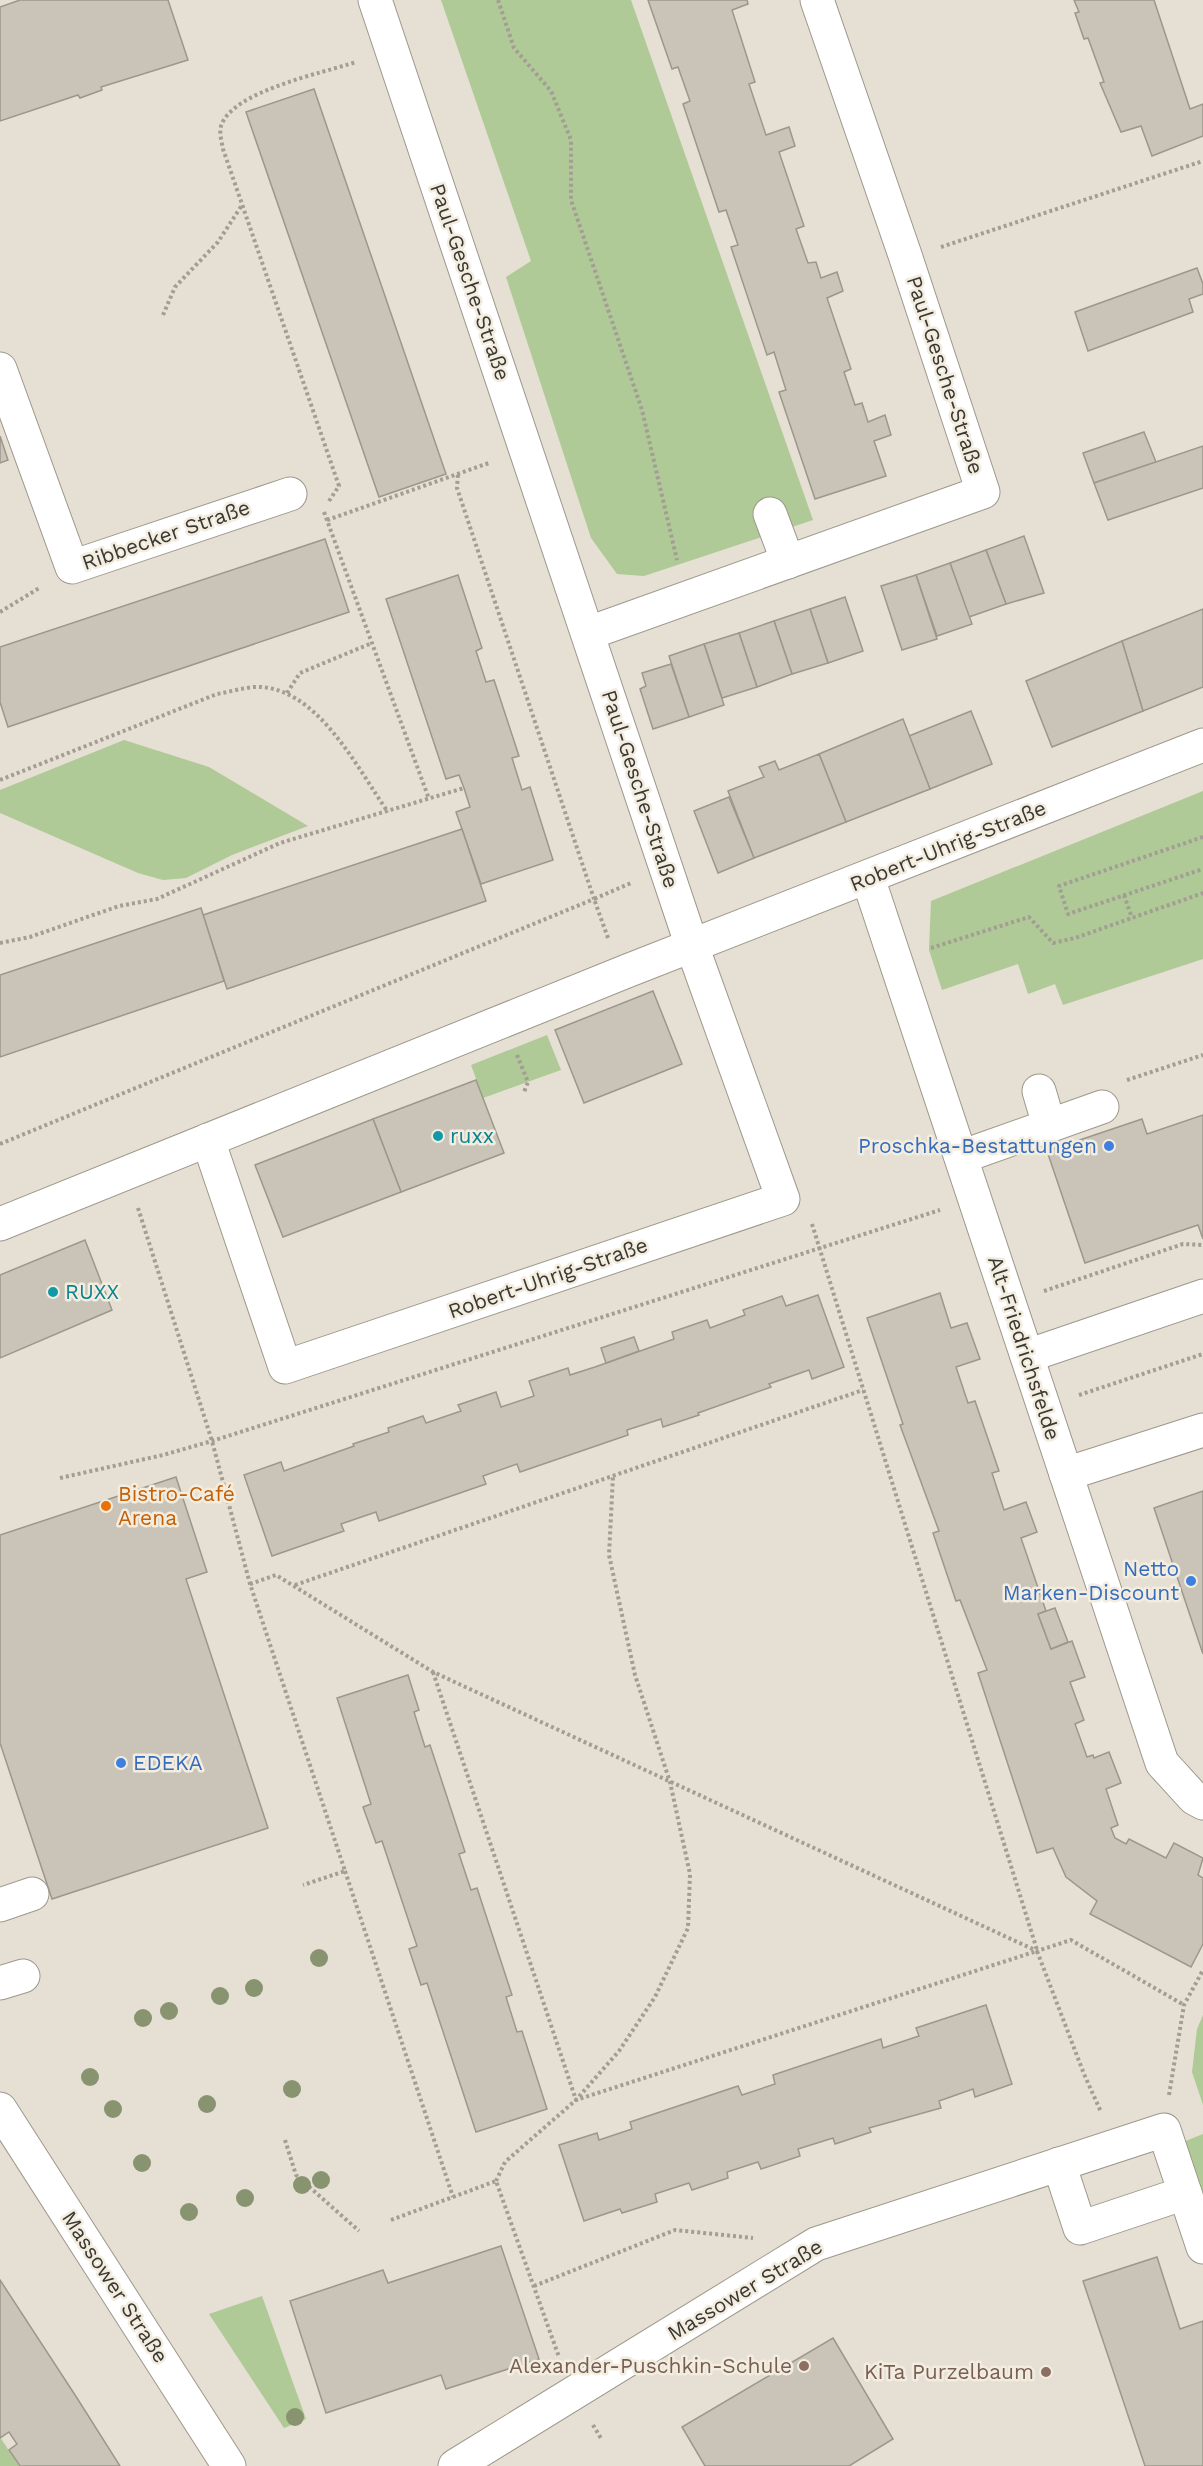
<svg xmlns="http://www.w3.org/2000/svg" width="1203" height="2466" viewBox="0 0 1203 2466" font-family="'Work Sans',sans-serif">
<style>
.green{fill:#afca97}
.building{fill:#cac4b8;stroke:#9c978b;stroke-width:1.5}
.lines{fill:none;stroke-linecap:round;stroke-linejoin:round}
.minor-casing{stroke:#9e988c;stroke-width:35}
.path{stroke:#a39d94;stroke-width:4;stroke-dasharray:3 3;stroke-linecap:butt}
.minor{stroke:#fff;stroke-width:33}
.tree{fill:#889470}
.culture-dot{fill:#0f9aa8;stroke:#f3ede0;stroke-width:2}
.shop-dot{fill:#3f7fe0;stroke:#f3ede0;stroke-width:2}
.food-dot{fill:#e8710a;stroke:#f3ede0;stroke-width:2}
.education-dot{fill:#8d6e63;stroke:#f3ede0;stroke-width:2}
.labels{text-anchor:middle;stroke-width:5;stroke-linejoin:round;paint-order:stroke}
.street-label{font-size:21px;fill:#3b3833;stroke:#f3ede0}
.culture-label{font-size:21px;fill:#0d838f;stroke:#f3ede0;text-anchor:start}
.shop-label{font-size:21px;fill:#366cbe;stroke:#f3ede0;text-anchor:end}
.food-label{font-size:21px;fill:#c56008;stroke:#f3ede0;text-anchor:start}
.education-label{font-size:21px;fill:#785e54;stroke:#f3ede0;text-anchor:end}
</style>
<rect width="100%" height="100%" fill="#e6dfd3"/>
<g class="green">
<path d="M441 0H631L813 520 644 576 617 574 591 538 506 277 531 261Z"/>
<path d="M124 740 209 767 308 826 232 855 186 878 163 880 138 873 0 813V790Z"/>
<path d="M1203 791V959L1063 1005 1055 984 1028 994 1018 964 942 990 929 950 931 901Z"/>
<path d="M547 1035 561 1070 483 1098 471 1065Z"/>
<path d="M1203 2015V2105L1192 2072 1197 2029Z"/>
<path d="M1203 2134V2218L1178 2144Z"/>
<path d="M262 2296 306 2419 284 2428 209 2314Z"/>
<path d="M0 2437 19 2466H0Z"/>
</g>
<g class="building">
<path d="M20 0H168L188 60 101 87 102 90 80 98 78 95 0 121V7Z"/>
<path d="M648 0H747L748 4 732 10 755 82 749 84 766 135 789 127 795 146 779 152 804 226 796 229 808 263 816 262 821 278 837 272 843 291 827 298 851 369 844 372 855 405 862 403 868 422 885 415 891 435 874 441 886 476 815 499 779 392 786 390 774 352 767 355 731 247 738 245 726 210 719 212 683 104 690 101 678 67 672 69Z"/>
<path d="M1074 0H1154L1190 109 1203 104V136L1152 156 1141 126 1121 132 1100 83 1104 82 1088 38 1084 39 1075 13 1079 12Z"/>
<path d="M314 89 446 474 379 497 246 112Z"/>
<path d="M1197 268 1203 284V294L1189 299 1193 312 1088 351 1075 312Z"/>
<path d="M1144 432 1156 462 1094 483 1083 453Z"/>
<path d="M0 436 8 460 0 463Z"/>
<path d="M1203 446V488L1108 520 1094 483Z"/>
<path d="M1024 536 1044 593 1006 604 986 550Z"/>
<path d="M325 539 349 612 8 727 0 702V647Z"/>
<path d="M986 550 1006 604 969 617 950 563Z"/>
<path d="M950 563 972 624 937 636 916 575Z"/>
<path d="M458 575 482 648 476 651 486 682 494 680 519 756 512 758 522 790 530 787 553 860 481 884 456 812 470 807 464 788 459 775 446 779 386 599Z"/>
<path d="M916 575 937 639 902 650 881 586Z"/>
<path d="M845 597 863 651 828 663 810 609Z"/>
<path d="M810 609 828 663 792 674 774 621Z"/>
<path d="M1203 609V687L1143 711 1122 641Z"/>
<path d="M774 621 792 674 757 687 739 633Z"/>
<path d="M739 633 757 687 722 698 704 644Z"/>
<path d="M1122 641 1143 711 1052 747 1026 681Z"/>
<path d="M704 644 724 705 689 717 669 656Z"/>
<path d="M671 664 689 717 653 729 640 689 646 686 642 673Z"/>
<path d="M971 711 992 764 930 789 909 736Z"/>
<path d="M903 719 930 789 846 822 819 754Z"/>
<path d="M819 754 846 822 754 858 728 791 764 777 759 767 775 761 779 770Z"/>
<path d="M729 797 754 858 718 873 694 811Z"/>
<path d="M462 829 486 901 227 989 203 915Z"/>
<path d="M201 908 224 981 0 1057V975Z"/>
<path d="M653 991 682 1064 584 1103 555 1030Z"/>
<path d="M476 1080 504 1153 401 1192 373 1119Z"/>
<path d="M1203 1115V1239L1198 1225 1085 1263 1047 1151 1142 1119 1147 1134Z"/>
<path d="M373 1119 401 1192 283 1237 255 1165Z"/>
<path d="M85 1240 112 1310 0 1358V1275Z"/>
<path d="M940 1293 951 1328 967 1323 980 1359 956 1367 968 1403 975 1401 999 1471 992 1473 1004 1510 1026 1502 1037 1532 1021 1538 1046 1611 1038 1614 1051 1649 1072 1641 1085 1677 1070 1682 1084 1720 1075 1724 1087 1757 1093 1755 1094 1758 1109 1752 1121 1783 1106 1789 1118 1825 1111 1828 1115 1838 1126 1844 1129 1839 1166 1858 1174 1843 1203 1858 1198 1875 1203 1878V1944L1191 1967 1090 1914 1097 1901 1066 1877 1053 1848 1037 1853 978 1673 987 1670 960 1600 956 1601 933 1533 939 1531 900 1425 903 1424 867 1318Z"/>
<path d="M818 1295 844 1367 812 1379 809 1370 769 1384 771 1387 698 1413 699 1415 663 1427 661 1419 627 1430 628 1435 520 1472 517 1464 483 1476 486 1484 379 1521 376 1512 341 1524 344 1531 272 1556 244 1475 281 1462 284 1471 354 1446 353 1444 389 1432 388 1428 423 1416 426 1423 461 1411 458 1405 496 1392 501 1407 534 1396 529 1381 568 1368 570 1375 595 1367 674 1339 672 1332 707 1320 710 1328 745 1315 743 1310 782 1296 786 1306Z"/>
<path d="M634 1337 639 1351 606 1363 601 1348Z"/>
<path d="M176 1477 207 1572 186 1579 268 1828 52 1899 0 1743V1535Z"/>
<path d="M1203 1491V1654L1154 1508Z"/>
<path d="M1055 1608 1068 1642 1051 1649 1038 1614Z"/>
<path d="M408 1675 419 1710 414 1712 425 1747 430 1745 465 1852 459 1854 471 1890 477 1888 512 1995 506 1997 517 2032 522 2031 547 2109 476 2132 427 1983 421 1985 409 1949 417 1946 382 1841 376 1843 363 1807 371 1804 337 1698Z"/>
<path d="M986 2005 1012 2084 975 2097 973 2089 939 2101 941 2108 869 2128 871 2132 835 2144 833 2138 798 2149 800 2156 761 2169 758 2162 727 2172 728 2178 692 2190 689 2183 655 2194 657 2202 622 2213 620 2209 584 2221 559 2145 597 2133 599 2140 632 2129 630 2122 738 2086 742 2095 775 2084 773 2075 881 2039 883 2048 919 2036 916 2028Z"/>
<path d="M501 2246 539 2359 446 2389 441 2375 326 2413 290 2301 383 2270 388 2283Z"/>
<path d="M1157 2257 1180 2329 1203 2321V2466H1145L1083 2281Z"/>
<path d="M0 2280 77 2398 120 2466H20L9 2450 17 2444 9 2432 0 2438Z"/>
<path d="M833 2338 893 2439 849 2466H705L682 2427Z"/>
</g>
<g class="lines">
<g class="minor-casing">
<g id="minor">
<path d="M0 369 72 567 290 494"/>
<path d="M770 514 788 562"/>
<path d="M589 633 983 492 906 258 817 0"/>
<path d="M868 878 1162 1763 1194 1798 1203 1803"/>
<path d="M1039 1091 1049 1125"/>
<path d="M208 1140 285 1367 783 1199 692 946 375 0"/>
<path d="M961 1157 1102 1107"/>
<path d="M0 1224 627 971 1203 745"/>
<path d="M1027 1356 1203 1296"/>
<path d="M1066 1474 1203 1430"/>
<path d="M0 1905 32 1894"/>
<path d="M0 1983 23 1976"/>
<path d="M0 2109 229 2466"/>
<path d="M1059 2164 1080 2228 1185 2193"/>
<path d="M455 2466 816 2244 1164 2130 1203 2247"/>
</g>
</g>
<g class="path">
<path d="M498 0 514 48 551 91 571 140V200L642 410 677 560"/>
<path d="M941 247 1203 161"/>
<path d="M163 315 175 287 218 242 242 205"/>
<path d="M329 501 339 486 223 149C222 143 219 133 221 126 232 91 323 73 356 62"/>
<path d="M324 512 429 799"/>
<path d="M327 520 489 463"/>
<path d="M0 612 41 587"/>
<path d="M287 693 300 673 372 643"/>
<path d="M0 780 217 694C229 692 242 688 254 687 316 684 357 768 388 812"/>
<path d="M1203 837 1059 886 1068 914 1203 869"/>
<path d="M1124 895 1132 918"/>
<path d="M608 938 594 899 631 883"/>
<path d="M0 943 30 937 119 906 157 899 280 843 464 788"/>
<path d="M931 948 1029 917 1053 943 1075 938 1203 893"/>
<path d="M517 1055 528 1082 524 1092"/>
<path d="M1127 1080 1203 1055"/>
<path d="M0 1144 594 899 457 488 458 474"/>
<path d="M138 1208 212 1441 250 1584 345 1871 303 1885"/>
<path d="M812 1224 1037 1950"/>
<path d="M1044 1291 1183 1244 1203 1245"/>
<path d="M1079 1395 1203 1354"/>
<path d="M60 1478 163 1455 212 1441 940 1210"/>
<path d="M250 1584 276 1575 433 1672 1037 1951 1071 1940 1184 2005"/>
<path d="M295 1585 863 1390"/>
<path d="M433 1672 576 2100 619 2051 655 1997 688 1928 690 1874 670 1782 635 1675 609 1555 613 1476"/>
<path d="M345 1871 453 2197"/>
<path d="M1169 2095 1184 2005 1203 1970"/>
<path d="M285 2140 296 2175 359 2231"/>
<path d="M496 2181 505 2162 576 2100 1037 1951 1084 2074 1101 2112"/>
<path d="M391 2220 496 2181 559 2357"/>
<path d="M534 2286 675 2230 753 2238"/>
<path d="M593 2425 602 2440"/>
</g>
<use href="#minor" class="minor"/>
</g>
<g class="tree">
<circle cx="319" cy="1958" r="9"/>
<circle cx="254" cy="1988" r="9"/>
<circle cx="220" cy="1996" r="9"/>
<circle cx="169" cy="2011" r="9"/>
<circle cx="143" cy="2018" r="9"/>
<circle cx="90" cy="2077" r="9"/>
<circle cx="292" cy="2089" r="9"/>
<circle cx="207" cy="2104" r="9"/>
<circle cx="113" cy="2109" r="9"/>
<circle cx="142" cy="2163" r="9"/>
<circle cx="321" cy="2180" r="9"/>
<circle cx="302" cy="2185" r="9"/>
<circle cx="245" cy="2198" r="9"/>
<circle cx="189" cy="2212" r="9"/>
<circle cx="295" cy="2417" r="9"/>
</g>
<g class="culture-dot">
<circle cx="438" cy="1136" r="6"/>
<circle cx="53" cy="1292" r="6"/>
</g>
<g class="shop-dot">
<circle cx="1109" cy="1146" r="6"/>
<circle cx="1191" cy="1581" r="6"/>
<circle cx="121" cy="1763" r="6"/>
</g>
<circle class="food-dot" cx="106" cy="1506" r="6"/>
<g class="education-dot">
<circle cx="804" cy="2366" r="6"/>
<circle cx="1046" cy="2372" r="6"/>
</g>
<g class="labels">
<g class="street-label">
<text transform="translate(470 282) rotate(71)" y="7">Paul-Gesche-Straße</text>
<text transform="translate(945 375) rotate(72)" y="7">Paul-Gesche-Straße</text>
<text transform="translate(166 535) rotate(-19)" y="7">Ribbecker Straße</text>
<text transform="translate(640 789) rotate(72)" y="7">Paul-Gesche-Straße</text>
<text transform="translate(948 846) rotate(-22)" y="7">Robert-Uhrig-Straße</text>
<text transform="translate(548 1278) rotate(-19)" y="7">Robert-Uhrig-Straße</text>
<text transform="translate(1024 1348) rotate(72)" y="7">Alt-Friedrichsfelde</text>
<text transform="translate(115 2287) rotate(57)" y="7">Massower Straße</text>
<text transform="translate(745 2290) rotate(-31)" y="7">Massower Straße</text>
</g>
<g class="culture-label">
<text x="450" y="1143">ruxx</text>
<text x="65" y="1299">RUXX</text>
</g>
<g class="shop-label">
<text x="1097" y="1153">Proschka-Bestattungen</text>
<text x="1179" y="1576">Netto<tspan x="1179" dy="24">Marken-Discount</tspan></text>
<text x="133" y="1770" text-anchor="start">EDEKA</text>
</g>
<g class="food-label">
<text x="118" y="1501">Bistro-Café<tspan x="118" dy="24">Arena</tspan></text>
</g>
<g class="education-label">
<text x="792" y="2373">Alexander-Puschkin-Schule</text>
<text x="1034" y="2379">KiTa Purzelbaum</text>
</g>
</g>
</svg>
